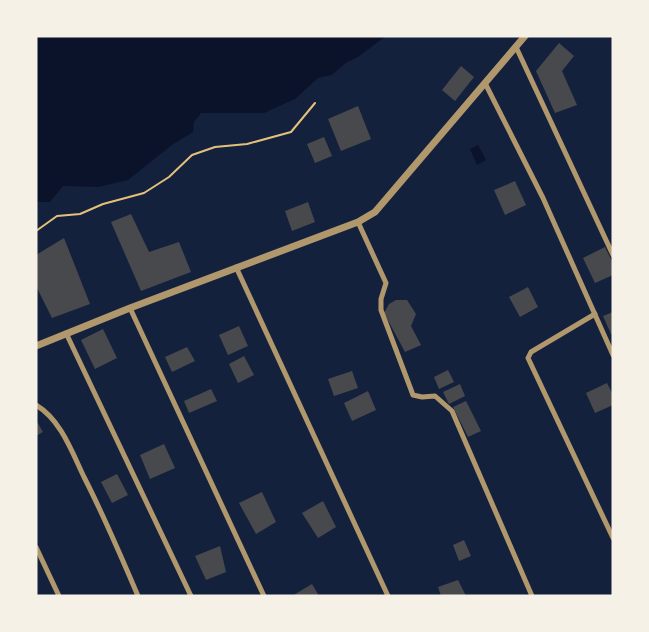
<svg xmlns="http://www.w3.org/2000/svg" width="649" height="632" viewBox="0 0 649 632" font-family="Manrope,sans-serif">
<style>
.water{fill:#0b132b}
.building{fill:#48494c}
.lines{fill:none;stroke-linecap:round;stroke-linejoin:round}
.path{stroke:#e5c07b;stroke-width:2}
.minor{stroke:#b1986c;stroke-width:5}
.tertiary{stroke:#b1986c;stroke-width:7}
</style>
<rect width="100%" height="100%" fill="#14213d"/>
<g class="water">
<path d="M36 36H386L358 57 347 62 332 75 318 78 295 99 264 113H201L194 122 193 132 172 145 128 180 98 187 63 186 50 202H36Z"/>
<path d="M478 145 486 160 477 165 470 149Z"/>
</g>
<g class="building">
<path d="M559 43 574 56 562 71 577 105 555 113 536 71Z"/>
<path d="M461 66 474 77 455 101 442 90Z"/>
<path d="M358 106 371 139 341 151 328 119Z"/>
<path d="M324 137 332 156 315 163 307 144Z"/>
<path d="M515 181 526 205 505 215 494 190Z"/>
<path d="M308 202 315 222 292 231 285 211Z"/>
<path d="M131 214 149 252 179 242 191 272 141 291 111 222Z"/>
<path d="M64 238 90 304 52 318 36 286V255Z"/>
<path d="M605 247 613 263V275L595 283 583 258Z"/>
<path d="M528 287 538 307 520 317 509 297Z"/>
<path d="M396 300H407L416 314 411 326 421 345 405 352 384 313 389 304Z"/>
<path d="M613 312V334H611L603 316Z"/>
<path d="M239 326 248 346 228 355 219 335Z"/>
<path d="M103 329 117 358 95 369 81 340Z"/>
<path d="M187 347 195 361 172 372 165 357Z"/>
<path d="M244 356 254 375 238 383 229 364Z"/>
<path d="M448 370 454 382 439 389 434 377Z"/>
<path d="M352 371 358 388 334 396 328 379Z"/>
<path d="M607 383 613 395V405L595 413 586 393Z"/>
<path d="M460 384 465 396 449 404 443 392Z"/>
<path d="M211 389 217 401 189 413 184 401Z"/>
<path d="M368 391 376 410 352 421 344 403Z"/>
<path d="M466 401 481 431 468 437 453 407Z"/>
<path d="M36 420 43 432 36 436Z"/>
<path d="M164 444 175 468 150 479 140 455Z"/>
<path d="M117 474 128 495 112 503 101 482Z"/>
<path d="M262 492 276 522 256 534 239 503Z"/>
<path d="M323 501 336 527 318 538 302 513Z"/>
<path d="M464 540 471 556 459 561 453 545Z"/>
<path d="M220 546 226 572 206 580 195 556Z"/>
<path d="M458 580 466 596H441L438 587Z"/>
<path d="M312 584 319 596H292Z"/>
</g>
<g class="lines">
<path class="path" d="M36 231 57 216 80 214 103 204 144 193 169 177 192 155 215 147 247 144 291 132 315 103"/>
<g class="minor">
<path d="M516 47 613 255"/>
<path d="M485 83 543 198 613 355"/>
<path d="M358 222 386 283 381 299V310L413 395 422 397 435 396 452 411 532 596"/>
<path d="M236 267 388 596"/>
<path d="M130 308 264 596"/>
<path d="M595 314 531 352 528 358 613 538"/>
<path d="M66 333 191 596"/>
<path d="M36 405C61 420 72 452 84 477 104 516 121 556 138 596"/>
<path d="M36 547 59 596"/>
</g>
<path class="tertiary" d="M36 346 130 308 358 222 375 212 525 36"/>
</g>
<rect width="649" height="632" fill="none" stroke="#f6f1e7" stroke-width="75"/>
</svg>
